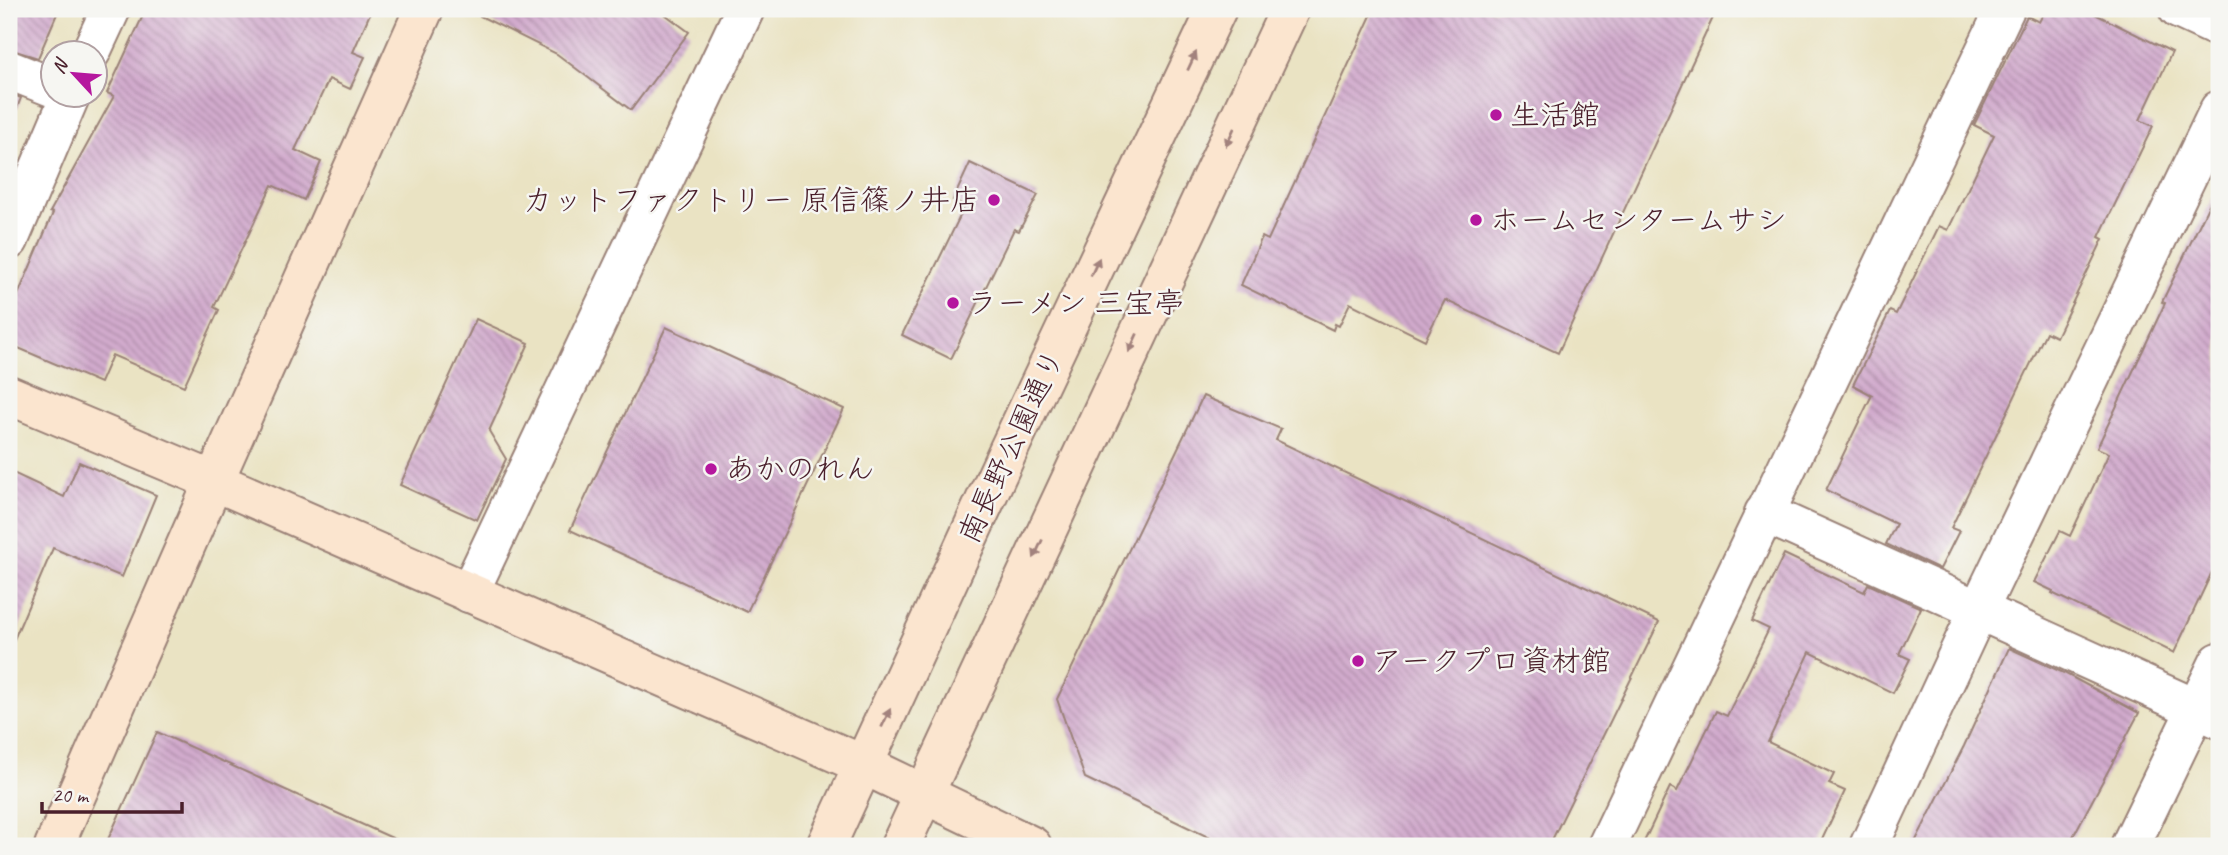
<svg xmlns="http://www.w3.org/2000/svg" width="2228" height="855" viewBox="0 0 2228 855" font-family="Caveat,'Klee One',sans-serif">
<style>
.building{fill:url(#building-back-hatch)}
.lines{fill:none;stroke-linecap:round;stroke-linejoin:round}
.street-casing{stroke:#9a8177;stroke-width:42}
.secondary-casing{stroke:#9a8177;stroke-width:42}
.street{stroke:#fff;stroke-width:38}
.secondary{stroke:#fbe5cf;stroke-width:38}
.oneway{fill:#a2827d}
.poi-dot{fill:#b5179e;stroke:#f6f6f2;stroke-width:2.5}
.labels{text-anchor:middle;stroke-width:5;stroke-linejoin:round;paint-order:stroke}
.poi-label{font-size:30px;fill:#4a1f2b;stroke:#f6f6f2;text-anchor:start}
.street-label{font-size:30px;fill:#4a1f2b;stroke:#f6f6f2}
</style>
<defs>
<pattern id="building-back-hatch" width="6" height="6" patternUnits="userSpaceOnUse" patternTransform="scale(1.75)"><rect width="6" height="6" fill="#d2abcd"/><path d="M-1 5l2 2M0 0l6 6M5-1l2 2" fill="none" stroke="#ac8ba7"/></pattern>
</defs>
<rect width="100%" height="100%" fill="#f6f6f2"/>
<filter id="ink" filterUnits="userSpaceOnUse"><feTurbulence type="fractalNoise" baseFrequency=".0143" numOctaves="2"/><feDisplacementMap in="SourceGraphic" scale="14" xChannelSelector="R" yChannelSelector="G"/><feConvolveMatrix kernelMatrix="1 2 1 2 8 2 1 2 1" color-interpolation-filters="sRGB"/></filter>
<filter id="wash" filterUnits="userSpaceOnUse"><feTurbulence type="fractalNoise" baseFrequency=".00686" numOctaves="4" result="noise"/><feDisplacementMap in="SourceGraphic" scale="28" xChannelSelector="R" yChannelSelector="G"/><feGaussianBlur stdDeviation="1.57" result="paint"/><feColorMatrix in="noise" values="0 0 0 0 0 0 0 0 0 0 0 0 0 0 0 0 0 1.4 0 .05"/><feComposite in="paint" operator="in"/></filter>
<g filter="url(#wash)">
<rect width="100%" height="100%" fill="#eae3c3"/>
<g id="blocks">
<g class="building">
<path d="M9 9H59L38 58 9 49Z"/>
<path d="M146 9H372L353 52 365 57 350 89 329 79 295 150 321 162 304 200 272 185 214 307 219 310 184 386 112 355 100 383 9 344V316L53 213 50 212 114 96 107 93Z"/>
<path d="M466 9H658L689 32 631 110 557 54Z"/>
<path d="M1374 9H1717L1558 353 1445 300 1425 340 1350 303 1339 326 1335 324 1333 330 1241 285 1262 237 1268 240Z"/>
<path d="M2046 9H2085L2172 52 2140 120 2153 126 2099 237 2103 239 2056 337 2046 332 1951 528 1959 531 1940 569 1886 544 1896 524 1826 490 1872 395 1853 385 1890 311 1896 314 1939 226 1948 230 1994 135 1974 125 2027 16 2039 22Z"/>
<path d="M9 93 21 98 9 128Z"/>
<path d="M970 163 1038 195 1019 231 1014 229 951 359 902 335 965 206 953 200Z"/>
<path d="M2219 184V557L2174 653 2052 593 2053 591 2034 582 2060 531 2070 536 2109 453 2097 448 2165 303 2162 302Z"/>
<path d="M476 319 529 343 489 431 506 459 477 520 400 485Z"/>
<path d="M666 327 844 409 747 612 570 530Z"/>
<path d="M1203 396 1281 429 1276 440 1659 622 1549 846H1227L1085 778 1057 699Z"/>
<path d="M79 462 156 495 122 577 53 548 9 651V471L64 497Z"/>
<path d="M1784 554 1864 592 1868 584 1921 608 1899 654 1910 659 1893 693 1810 652 1768 742 1834 774 1829 784 1845 791 1819 846H1642L1670 787 1677 791 1716 711 1727 716 1769 629 1752 621Z"/>
<path d="M2009 648 2066 674 2139 713 2068 846H1913L1964 746Z"/>
<path d="M157 732 410 846H105Z"/>
</g>
</g>
</g>
<g filter="url(#ink)">
<use href="#blocks" fill-opacity="0" stroke="#9a8177" stroke-width="2"/>
<g class="lines">
<g class="street-casing">
<g id="street">
<path d="M2178 9 2219 28"/>
<path d="M91 52 111 9"/>
<path d="M9 70 52 87"/>
<path d="M9 240 71 94"/>
<path d="M1764 513 2219 719"/>
<path d="M469 593 745 9"/>
<path d="M1607 846 2005 9"/>
<path d="M1869 846 1979 609 2219 110"/>
<path d="M2130 846 2219 662"/>
</g>
</g>
<g class="secondary-casing">
<g id="secondary">
<path d="M9 395 214 481 864 765 1032 846"/>
<path d="M54 846 214 481 424 9"/>
<path d="M826 846 1008 451 1217 9"/>
<path d="M900 846 1290 9"/>
</g>
</g>
<use href="#street" class="street"/>
<use href="#secondary" class="secondary"/>
</g>
<defs><path id="oneway-solid" d="M-6-.8H1V-3.2L6.5 0L1 3.2V.8H-6Z" transform="scale(1.75)"/></defs>
<g class="oneway">
<use href="#oneway-solid" transform="translate(1192 61) rotate(-65)"/>
<use href="#oneway-solid" transform="translate(1230 137) rotate(115)"/>
<use href="#oneway-solid" transform="translate(1095 267) rotate(-65)"/>
<use href="#oneway-solid" transform="translate(1133 343) rotate(115)"/>
<use href="#oneway-solid" transform="translate(1038 549) rotate(115)"/>
<use href="#oneway-solid" transform="translate(886 718) rotate(-65)"/>
</g>
</g>
<g class="poi-dot">
<circle cx="1496" cy="115" r="7"/>
<circle cx="994" cy="200" r="7"/>
<circle cx="1476" cy="220" r="7"/>
<circle cx="953" cy="303" r="7"/>
<circle cx="711" cy="469" r="7"/>
<circle cx="1358" cy="661" r="7"/>
</g>
<g class="labels">
<g class="poi-label">
<text x="1510" y="125">生活館</text>
<text x="980" y="210" text-anchor="end">カットファクトリー 原信篠ノ井店</text>
<text x="1490" y="230">ホームセンタームサシ</text>
<text x="967" y="313">ラーメン 三宝亭</text>
<text x="725" y="479">あかのれん</text>
<text x="1372" y="671">アークプロ資材館</text>
</g>
<g class="street-label">
<text transform="translate(1011 446) rotate(-65)" y="10">南長野公園通り</text>
</g>
</g>
<rect width="2228" height="855" fill="none" stroke="#f6f6f2" stroke-width="35"/>
<g transform="translate(74 74) rotate(296)"><circle r="33" fill="#f6f6f2" stroke="#b1a0a2" stroke-width="2"/>
<path d="M0-5L12 26L0 18L-12 26Z" fill="#b5179e"/>
<text y="-10" font-size="19" font-weight="bold" text-anchor="middle" fill="#4a1f2b">N</text>
</g>
<path d="M42 802v10h140v-10" fill="none" stroke="#4a1f2b" stroke-width="3.5"/>
<text x="52" y="802" font-size="21" fill="#4a1f2b" stroke="#f6f6f2" stroke-width="5" paint-order="stroke">20 m</text>
</svg>
